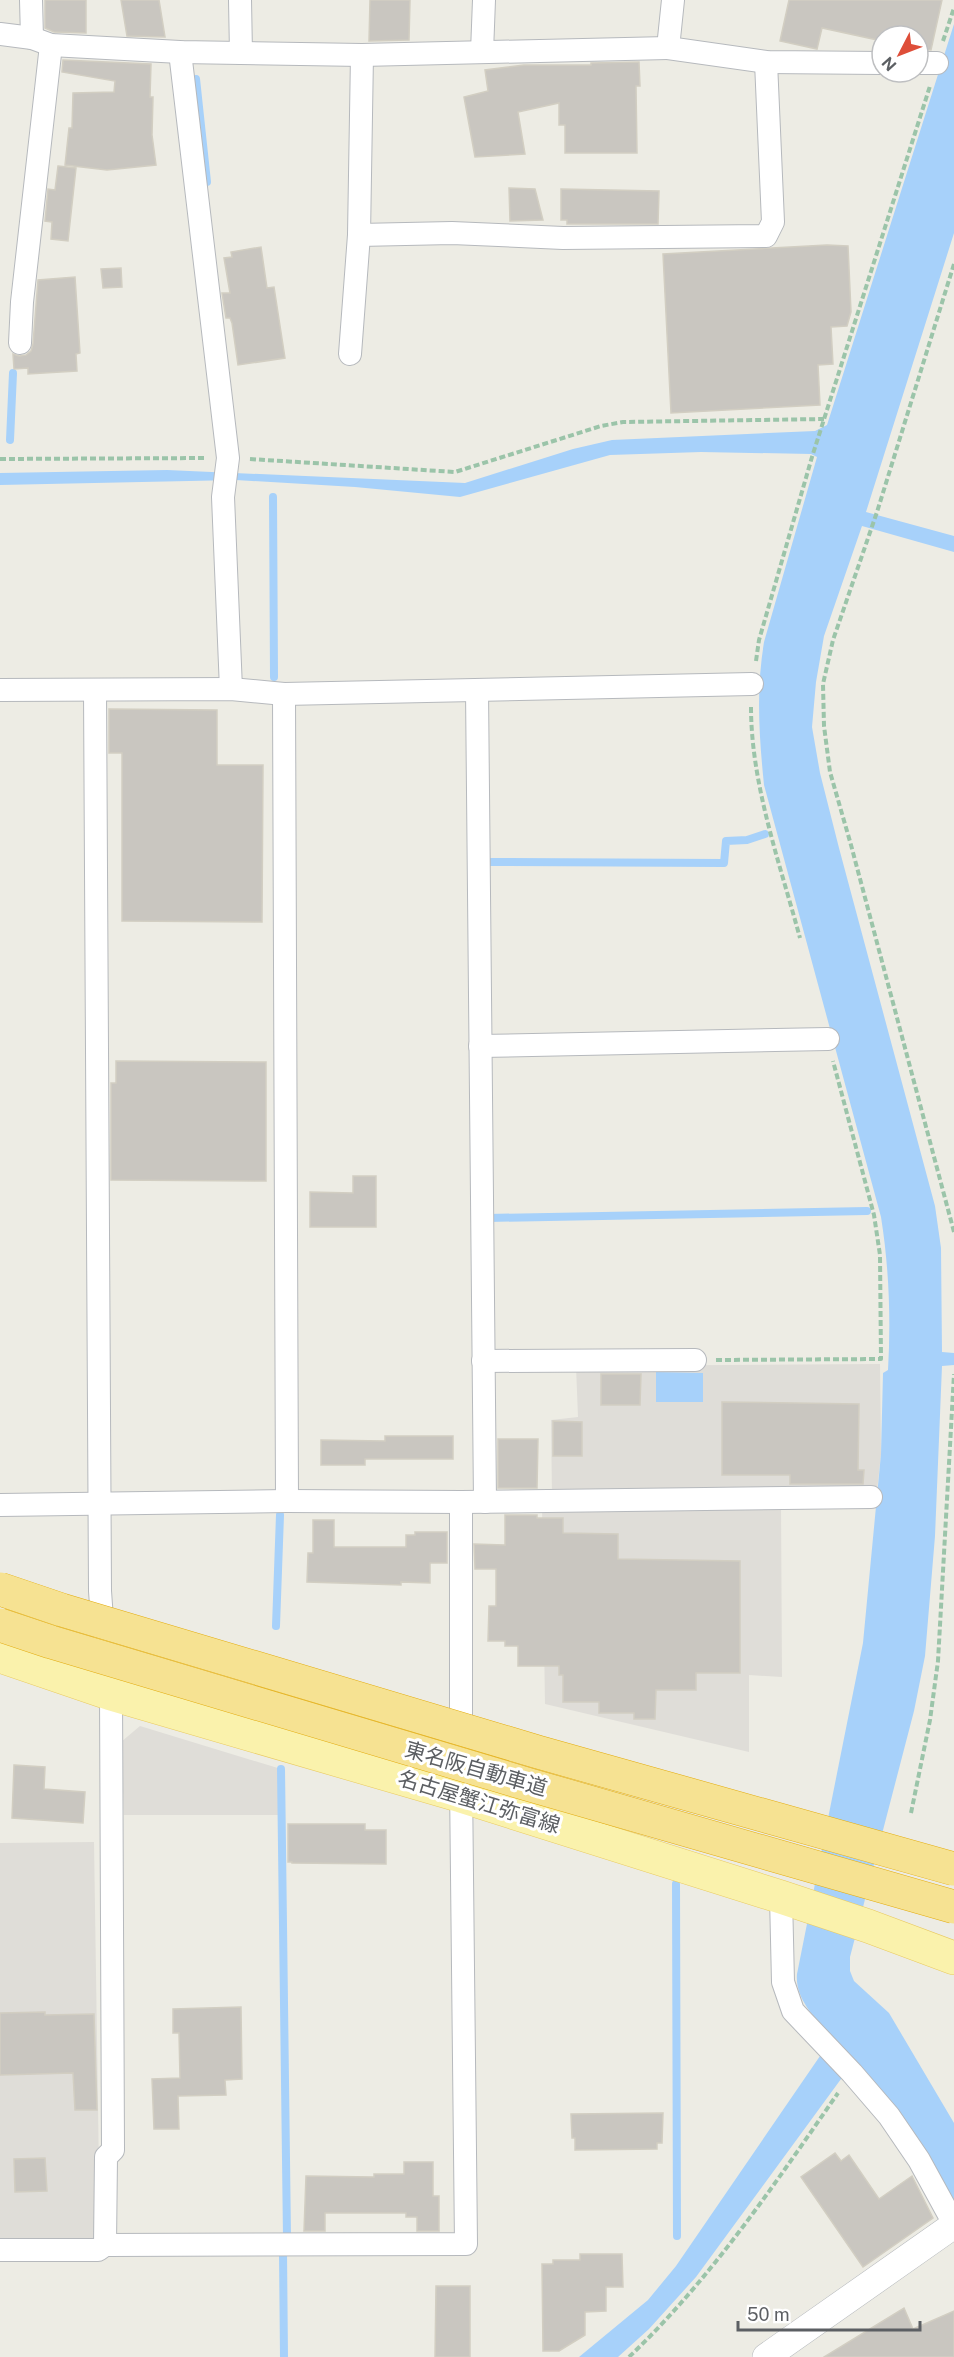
<svg xmlns="http://www.w3.org/2000/svg" width="954" height="2357" viewBox="0 0 954 2357" font-family="'Public Sans','Noto Sans JP',sans-serif">
<style>
.industrial{fill:#dfddd8}
.water{fill:#a7d1fa}
.lines{fill:none;stroke-linecap:round;stroke-linejoin:round}
.stream{stroke:#a7d1fa;stroke-width:8}
.building{fill:#c9c6c0;stroke:#d2cec2;stroke-width:1.5}
.minor-casing{stroke:#b6b9bd;stroke-width:24}
.tertiary-casing{stroke:#b6b9bd;stroke-width:28}
.primary-casing{stroke:#e9ca61;stroke-width:34}
.path{stroke:#9bc4a9;stroke-width:4;stroke-dasharray:6 3;stroke-linecap:butt}
.minor{stroke:#fff;stroke-width:22}
.tertiary{stroke:#fff;stroke-width:27}
.primary{stroke:#faf2ac;stroke-width:33}
.motorway-bridge-casing{stroke:#e3ac0e;stroke-width:34;stroke-linecap:butt}
.motorway-bridge{stroke:#f6e292;stroke-width:33}
.labels{text-anchor:middle;stroke-width:6;stroke-linejoin:round;paint-order:stroke}
.street-label{font-size:21px;fill:#5c5f63;stroke:#fff}
</style>
<rect width="100%" height="100%" fill="#edece4"/>
<g class="industrial">
<path d="M880 1364 881 1454 877 1491 552 1497 551 1420 578 1417 576 1366Z"/>
<path d="M781 1503 782 1677 749 1675V1752L545 1704 542 1506Z"/>
<path d="M140 1726 281 1769 282 1815H124L121 1742Z"/>
<path d="M94 1842 100 2238 95 2242H0V1843Z"/>
</g>
<g class="water">
<path d="M954 24V233L866 512 954 536V552L862 526 824 636 816 682 812 727 820 773 839 848 935 1206 941 1248 942 1352 954 1353V1365L942 1366 935 1536 925 1656 914 1711 850 1957V1971L854 1981 889 2013 954 2123V2210L850 2059 841 2079 696 2277 649 2329 618 2357H579L648 2300 676 2266 820 2056 826 2033C813 2014 795 1998 797 1974L863 1643 881 1454 883 1373 888 1370C891 1319 889 1267 881 1217L764 785C759 735 756 691 764 642L817 457 811 454 701 452 610 455 460 497 355 487 236 480 0 485V473L167 470 465 483 573 449 612 440 815 431 827 425Z"/>
<path d="M656 1372 703 1373V1402H656Z"/>
</g>
<g class="lines">
<g class="stream">
<path d="M196 79 207 182"/>
<path d="M10 440 13 373"/>
<path d="M273 497 274 677"/>
<path d="M489 862 724 863 726 841 747 840 765 834"/>
<path d="M488 1218 867 1211"/>
<path d="M276 1626 280 1515"/>
<path d="M281 1769 287 2237"/>
<path d="M676 1884 677 2236"/>
<path d="M283 2252 284 2357"/>
</g>
</g>
<g class="building">
<path d="M45 0H86V33L54 32 45 28Z"/>
<path d="M121 0H159L165 37 127 36Z"/>
<path d="M370 0H410L409 40 369 41Z"/>
<path d="M789 0H942L931 50 918 49V36H882V41L822 28 817 49 780 41Z"/>
<path d="M63 60 151 64 150 97H153L152 135 156 165 107 170 65 165 69 128H72L73 93 114 92 115 81 62 72Z"/>
<path d="M639 62 640 86H636L637 153H565V125H559V103L518 112 525 154 475 157 464 97 488 91 485 70 524 65H591V63Z"/>
<path d="M58 166 76 168 68 241 51 239 52 222 45 221 48 189 55 190Z"/>
<path d="M509 188 535 189 543 220 510 221Z"/>
<path d="M561 189 659 191 658 224H567V220H561Z"/>
<path d="M827 245 848 246 851 312 847 326 831 327 833 364 818 365 820 405 671 413 663 254Z"/>
<path d="M261 247 267 288 274 287 285 358 238 365 232 323 230 318H226L222 293H230L224 258 232 257 231 252Z"/>
<path d="M121 268 122 287 103 288 101 269Z"/>
<path d="M75 277 80 353 76 354 77 371 28 374V368L14 369 13 354 19 356 26 355 31 351 33 344 38 280Z"/>
<path d="M109 709 217 710V765H263L262 922 122 921V753H109Z"/>
<path d="M116 1061 266 1062V1181L111 1180V1083H116Z"/>
<path d="M353 1176H376V1227H310V1192L353 1193Z"/>
<path d="M601 1374H641L640 1405H601Z"/>
<path d="M722 1402 859 1404 858 1470H864L863 1484H790V1475H722Z"/>
<path d="M553 1421 582 1422V1456H553Z"/>
<path d="M385 1436H453V1459H365V1465H321V1440L385 1441Z"/>
<path d="M498 1439H538L537 1488H498Z"/>
<path d="M505 1515H537V1518H563V1533L618 1534V1559L740 1561V1673H696V1690H656L655 1719H634V1713H599V1702H563V1675H559V1666H518V1646H505V1641H488L489 1606H496V1569H475L474 1544 505 1545Z"/>
<path d="M313 1520H334V1547H406V1535H415V1532H447V1563H430V1583L401 1582V1585L307 1582 308 1553H313Z"/>
<path d="M14 1765 45 1767 44 1789 85 1792 83 1823 12 1818Z"/>
<path d="M288 1824H365V1830H386V1864L292 1863V1862H288Z"/>
<path d="M241 2007 242 2079 225 2080 226 2095 178 2096 179 2129H154L152 2079 180 2078 179 2033H173V2009Z"/>
<path d="M45 2012V2015L94 2014 97 2110H75L73 2073 0 2075V2013Z"/>
<path d="M663 2113 662 2143H657V2149L575 2150V2138H572L571 2114Z"/>
<path d="M835 2153 841 2161 849 2155 879 2199 912 2176 933 2218 863 2267 801 2177Z"/>
<path d="M45 2158 47 2191 15 2192 14 2159Z"/>
<path d="M404 2162H433V2196H439V2231H417V2217H406V2213H325V2231H304L306 2176 374 2177V2174H404Z"/>
<path d="M580 2254H622L623 2287H606V2311L585 2312V2335L559 2351H543L542 2264H553V2260H580Z"/>
<path d="M436 2286H470V2357H435Z"/>
<path d="M904 2308 913 2329 954 2311V2357H824Z"/>
</g>
<g class="lines">
<g class="minor-casing">
<g id="minor">
<path d="M31 0 32 38"/>
<path d="M240 0 241 53"/>
<path d="M0 34 32 38 51 45 180 52 362 55 668 48 673 0"/>
<path d="M668 48 766 62 882 63"/>
<path d="M180 52 228 458 223 497 231 689"/>
<path d="M482 52 484 0"/>
<path d="M918 63H937"/>
<path d="M359 235 452 233 563 238 766 236 773 222 766 62"/>
<path d="M20 343 22 302 51 45"/>
<path d="M350 354 359 235 362 55"/>
<path d="M0 690 231 689 284 694 752 684"/>
<path d="M95 690 100 1591 103 1633"/>
<path d="M477 690 485 1502"/>
<path d="M284 694 287 1501"/>
<path d="M480 1046 828 1039"/>
<path d="M483 1361 695 1360"/>
<path d="M461 1502V1741"/>
<path d="M0 1505 287 1501 461 1502 871 1497"/>
<path d="M781 1897 783 1982 793 2011 852 2073 889 2116 919 2160 954 2224"/>
<path d="M105 2245 106 2157 113 2150 111 1694"/>
<path d="M0 2250H98L105 2245 466 2244 461 1783"/>
</g>
</g>
<g class="tertiary-casing">
<path id="tertiary" d="M766 2357 954 2225"/>
</g>
<g class="primary-casing">
<path id="primary" d="M0 1656 111 1694 461 1796 781 1897 868 1926 954 1958"/>
</g>
<g class="path">
<path d="M943 41 954 8"/>
<path d="M954 264 877 512 833 640 823 684 824 726 830 772 851 845 954 1232"/>
<path d="M0 459 206 458"/>
<path d="M250 459 455 472 601 426 623 422 824 419"/>
<path d="M756 661 759 640 812 457 930 86"/>
<path d="M751 707C751 784 780 864 800 938"/>
<path d="M716 1360 881 1359 880 1255 874 1215 833 1061"/>
<path d="M911 1813 930 1720 938 1661 954 1374"/>
<path d="M629 2357C711 2279 774 2185 838 2093"/>
</g>
<use href="#minor" class="minor"/>
<use href="#tertiary" class="tertiary"/>
<use href="#primary" class="primary"/>
<g class="motorway-bridge-casing">
<g id="motorway-bridge">
<path d="M0 1589 62 1610 538 1752 954 1869"/>
<path d="M0 1625 51 1642 530 1785 954 1907"/>
</g>
</g>
<use href="#motorway-bridge" class="motorway-bridge"/>
</g>
<g class="labels">
<g class="street-label">
<text transform="translate(476 1769) rotate(16)" y="7">東名阪自動車道</text>
<text transform="translate(479 1802) rotate(17)" y="7">名古屋蟹江弥富線</text>
</g>
</g>
<g transform="translate(900 54) rotate(228)"><circle r="28" fill="#ffffff" stroke="#bebfc1" stroke-width="1.5"/>
<path d="M0-4.5L10 22L0 15L-10 22Z" fill="#de4e39"/>
<text y="-9" font-size="16" font-weight="bold" text-anchor="middle" fill="#5c5f63">N</text>
</g>
<path d="M738 2321v9h182v-9" fill="none" stroke="#5c5f63" stroke-width="3"/>
<text x="747" y="2321" font-size="18" fill="#5c5f63" stroke="#ffffff" stroke-width="4.5" paint-order="stroke">50 m</text>
</svg>
